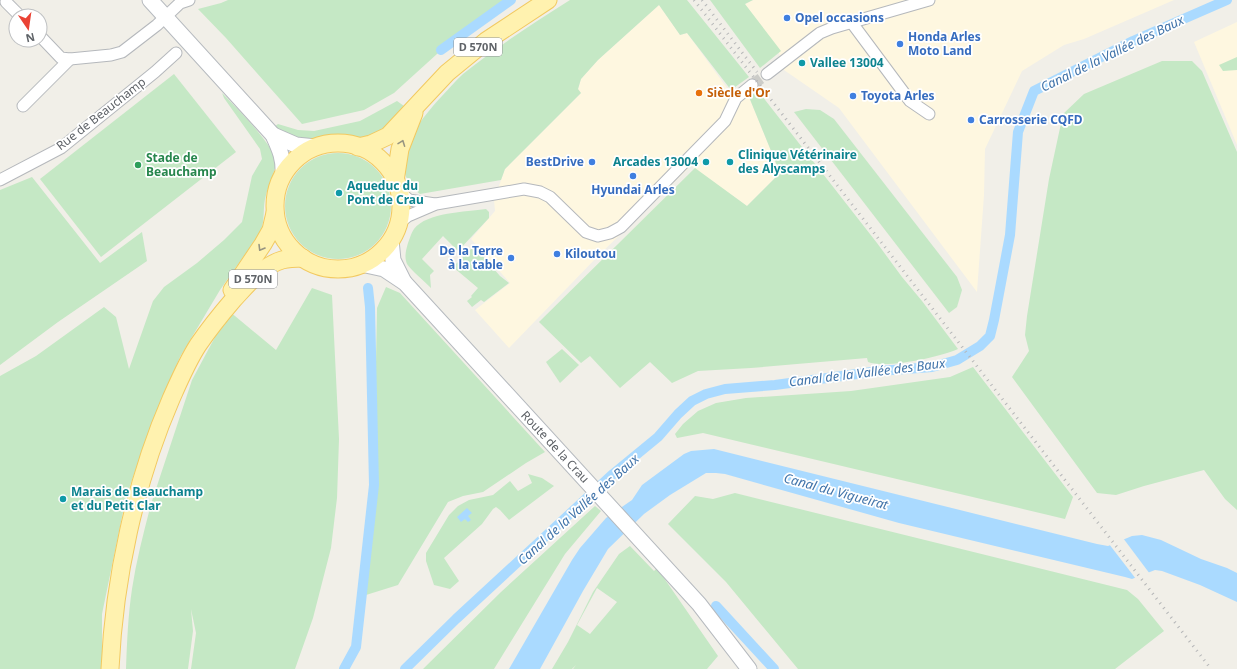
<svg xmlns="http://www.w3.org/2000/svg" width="1237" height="669" viewBox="0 0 1237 669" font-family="'Noto Sans',sans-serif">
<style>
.commercial{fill:#fef7e0}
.green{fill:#c5e8c5;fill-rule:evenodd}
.water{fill:#aadaff}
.pier{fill:#f1efe8}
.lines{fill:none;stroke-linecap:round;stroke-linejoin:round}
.canal{stroke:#aadaff;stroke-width:10}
.street-tunnel{stroke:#ccccc8;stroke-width:11;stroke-dasharray:11 5.5;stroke-linecap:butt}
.street-casing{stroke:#b5b8bc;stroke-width:13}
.secondary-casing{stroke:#b6babf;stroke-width:17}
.primary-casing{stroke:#f2c960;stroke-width:19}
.street{stroke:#fff;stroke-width:11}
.secondary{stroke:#fff;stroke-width:15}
.primary{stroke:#fff2af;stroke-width:17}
.rail{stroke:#b6b7b8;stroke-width:3;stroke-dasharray:1 5;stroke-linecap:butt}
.oneway{stroke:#979581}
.shop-dot{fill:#3f7fe0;stroke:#fff;stroke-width:1.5}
.culture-dot{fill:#0f9aa8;stroke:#fff;stroke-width:1.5}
.food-dot{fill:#e8710a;stroke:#fff;stroke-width:1.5}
.leisure-dot{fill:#2e9e5b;stroke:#fff;stroke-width:1.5}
.labels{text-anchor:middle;stroke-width:3.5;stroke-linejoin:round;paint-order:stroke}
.shield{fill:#fff;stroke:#8f9295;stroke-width:1}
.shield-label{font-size:11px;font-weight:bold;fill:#5f6368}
.shop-label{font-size:12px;font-weight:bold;fill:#366cbe;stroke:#fff;text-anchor:start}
.culture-label{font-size:12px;font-weight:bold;fill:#0d838f;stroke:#fff;text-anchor:start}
.food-label{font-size:12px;font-weight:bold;fill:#c56008;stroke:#fff;text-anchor:start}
.street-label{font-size:12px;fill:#5f6368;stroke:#fff}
.leisure-label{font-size:12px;font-weight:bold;fill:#27864d;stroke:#fff;text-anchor:start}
.water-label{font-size:13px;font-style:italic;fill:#4174aa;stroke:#fff}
</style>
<rect width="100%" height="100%" fill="#f1efe8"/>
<g class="commercial">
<path d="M753 0H1174L1084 39 1064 45 1022 71 985 149 984 195 977 292 839 108 784 70 778 50 745 4Z"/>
<path d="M659 5 680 35 687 33 727 88 733 92 746 95 749 97 780 173 747 206 691 166 598 256 509 348 475 310 510 283 471 239 495 211 494 200 505 169 581 93 578 90 581 79 598 60Z"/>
<path d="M1237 22V145L1194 42Z"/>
</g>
<g class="green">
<path d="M228 0H509L448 44 394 93 364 110 302 124 226 38 198 9 221 3Z"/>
<path d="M570 0H687L749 77 731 90 687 33 680 35 659 5 598 60 581 79 578 89 581 93 505 169 501 180 420 194C382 165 419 121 442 96 449 89 455 81 463 74 497 47 533 23 570 0Z"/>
<path d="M710 0H753L745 4 781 51 760 68Z"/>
<path d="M1237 57V70L1223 71 1219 65Z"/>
<path d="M1162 61H1192L1202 71 1237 152V510L1225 499 1204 470 1144 486 1116 495 1097 493 1012 377 1029 351 1025 335 1027 316 1049 179 1063 114 1084 94Z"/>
<path d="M174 74 236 152 101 257 40 179Z"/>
<path d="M758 91 877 243 902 277 922 301 958 349C940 357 886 369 868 362L867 358 751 368 698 371 672 383 650 362 620 388 590 356 581 363 539 322 695 168 747 206 780 173 749 97Z"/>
<path d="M222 93C234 105 276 147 276 162 276 169 268 187 266 195 262 209 266 218 260 233L220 290 180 357 148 433 130 486 123 512 102 614V669H0V376L36 356 104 307 116 317 129 369 153 301 164 287 197 263 224 240 242 222 252 176 262 159 260 149 224 98Z"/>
<path d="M397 101 404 106 383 130 364 139 337 136 321 138 309 141H300L273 128 278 124 298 130 314 131 360 121Z"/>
<path d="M806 109 820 110 834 119 957 277 962 290 957 307 949 313 794 112Z"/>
<circle cx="338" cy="206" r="53"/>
<path d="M32 177 100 263 142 232 147 261 58 322 0 365V190Z"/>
<path d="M486 209 489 212V218L458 251 443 236 422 259 434 271 430 275 431 288C425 282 411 270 407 264 404 257 406 250 408 243 410 238 411 233 414 229 427 212 466 212 486 209Z"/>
<path d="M474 246 500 276 509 283 484 302 481 300 472 307 467 301 472 297 471 296 478 288 453 267Z"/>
<path d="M386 287 400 293 545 452 526 463 483 492 463 496 448 502 398 585 366 595 378 480 375 417 377 308Z"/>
<path d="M312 288 332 295 339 439 337 498 331 548 313 618 295 669H191L196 633 191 609 193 631 188 669H126C127 642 128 616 132 589 136 562 143 535 150 508L157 506 150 507 192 380 229 311 276 350Z"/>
<path d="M562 349 579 365 560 383 546 362Z"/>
<path d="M973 367 1073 497 1065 519 703 433 677 438 675 434 683 424 698 411 716 403 746 398 851 391 950 377Z"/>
<path d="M528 474 542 478 554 486 509 520 500 510 496 507 493 509 482 524 444 558 459 581 450 589 434 585 426 561V553L449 515 458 506 469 500 493 495 510 481 518 491 532 483Z"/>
<path d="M735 493 1127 590 1138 599 1164 631 1115 669H798L726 582 668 524 695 496 713 499Z"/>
<path d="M595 506 601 511 565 554 494 669H423L501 592Z"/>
<path d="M630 546 654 571 657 568 718 656 707 669H573L576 665 572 669H552L568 642 593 592 619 554ZM597 588 617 602 590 634 577 625Z"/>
</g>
<g class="water">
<path d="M714 449 1097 544 1108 546 1132 536 1142 535 1161 540 1201 559 1227 568 1237 573V602L1200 585 1162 571 1155 570 1132 579 1125 577 899 523 725 474 716 473H706L670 495 644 514 608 549 583 591 540 669H509L572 560 580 548 606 518 632 500 642 485 684 454 691 451Z"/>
<path d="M467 508 472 513 468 516 471 520 468 522 465 519 461 522 457 517Z"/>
</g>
<path class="pier" d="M1123 538 1150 574 1136 579 1109 544Z"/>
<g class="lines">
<g class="canal">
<path d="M441 50 511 0"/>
<path d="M716 606 774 669"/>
<path d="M344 669 356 647 374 485 370 307 368 288"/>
<path d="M405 669 456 619 587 498 613 474 658 437 678 414 692 401 706 394 725 389 775 385 879 371 932 367 957 360 980 346 990 336 994 320 1010 235 1018 132 1034 91 1133 41 1227 0"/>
</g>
<path class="street-tunnel" d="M752 85 767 74"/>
<g class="street-casing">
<g id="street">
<path d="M6 2 20 16"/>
<path d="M852 23 910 101 929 114"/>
<path d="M40 36 61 58 70 59 111 55 122 52 157 25 180 3 189 0"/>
<path d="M767 74 820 33 832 28 929 0"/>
<path d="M23 106 70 59"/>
<path d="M0 180 61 148 155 72 176 53"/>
<path d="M398 190 409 200 435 204"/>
<path d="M398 224 408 216 436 204 524 189 540 192 550 197 586 232 598 236 610 233 621 227 725 121 736 98 752 85"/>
</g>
</g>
<g class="secondary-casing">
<g id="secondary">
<path d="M150 0 273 135C280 150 284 159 283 176"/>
<path d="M273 135 296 145 316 147"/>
<path d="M391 240 393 260 404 282"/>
<path d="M361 264 384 269 405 283 699 604 749 669"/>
</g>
</g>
<g class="primary-casing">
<g id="primary">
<circle cx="338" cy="206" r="63"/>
<path d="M358 147 371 144 388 136 447 73 486 41 548 0"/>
<path d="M395 181 400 149 414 113"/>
<path d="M232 290 263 244 271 230 275 213"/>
<path d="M110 669C114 579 135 482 171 399 179 381 187 362 198 345 209 329 221 314 233 300 247 285 262 266 282 260 289 258 296 258 303 258"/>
</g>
</g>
<use href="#street" class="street"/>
<use href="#secondary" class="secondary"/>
<use href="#primary" class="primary"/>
<g class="rail">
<path d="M694 0 1211 669"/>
<path d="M702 0 757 72"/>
</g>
</g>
<defs><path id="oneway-chevron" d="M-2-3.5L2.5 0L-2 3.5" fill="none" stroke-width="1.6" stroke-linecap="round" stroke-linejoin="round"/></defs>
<g class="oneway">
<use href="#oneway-chevron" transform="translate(402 143) rotate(-69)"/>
<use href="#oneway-chevron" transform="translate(261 248) rotate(121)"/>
</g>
<g class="shop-dot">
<circle cx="787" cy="18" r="4"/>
<circle cx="900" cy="44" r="4"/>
<circle cx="853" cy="96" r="4"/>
<circle cx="971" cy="120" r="4"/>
<circle cx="592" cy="162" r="4"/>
<circle cx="633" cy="176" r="4"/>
<circle cx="557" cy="254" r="4"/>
<circle cx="511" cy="258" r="4"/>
</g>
<g class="culture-dot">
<circle cx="802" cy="63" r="4"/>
<circle cx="706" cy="162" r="4"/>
<circle cx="730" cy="162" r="4"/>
<circle cx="339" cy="193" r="4"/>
<circle cx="63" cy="499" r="4"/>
</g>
<circle class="food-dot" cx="699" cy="93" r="4"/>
<circle class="leisure-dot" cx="138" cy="165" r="4"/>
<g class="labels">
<g class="shield">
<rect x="454" y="38" width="48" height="18" rx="3"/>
<rect x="229" y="270" width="48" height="18" rx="3"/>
</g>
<g class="shield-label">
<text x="478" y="51">D 570N</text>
<text x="253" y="283">D 570N</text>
</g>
<g class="shop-label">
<text x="795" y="22">Opel occasions</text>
<text x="908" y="41">Honda Arles<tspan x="908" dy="14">Moto Land</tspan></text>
<text x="861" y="100">Toyota Arles</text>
<text x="979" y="124">Carrosserie CQFD</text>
<text x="584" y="166" text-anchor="end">BestDrive</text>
<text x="633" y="194" text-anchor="middle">Hyundai Arles</text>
<text x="503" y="255" text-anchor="end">De la Terre<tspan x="503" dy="14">à la table</tspan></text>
<text x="565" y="258">Kiloutou</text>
</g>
<g class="culture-label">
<text x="810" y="67">Vallee 13004</text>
<text x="738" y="159">Clinique Vétérinaire<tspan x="738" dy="14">des Alyscamps</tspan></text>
<text x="698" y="166" text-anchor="end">Arcades 13004</text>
<text x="347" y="190">Aqueduc du<tspan x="347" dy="14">Pont de Crau</tspan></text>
<text x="71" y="496">Marais de Beauchamp<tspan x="71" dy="14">et du Petit Clar</tspan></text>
</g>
<g class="food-label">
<text x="707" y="97">Siècle d'Or</text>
</g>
<g class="street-label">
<text transform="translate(101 114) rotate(-38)" y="4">Rue de Beauchamp</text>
<text transform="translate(555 447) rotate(47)" y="4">Route de la Crau</text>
</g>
<g class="leisure-label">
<text x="146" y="162">Stade de<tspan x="146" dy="14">Beauchamp</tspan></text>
</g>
<g class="water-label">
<text transform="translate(1112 53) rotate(-26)" y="5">Canal de la Vallée des Baux</text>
<text transform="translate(867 372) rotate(-7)" y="5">Canal de la Vallée des Baux</text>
<text transform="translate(836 491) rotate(15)" y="5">Canal du Vigueirat</text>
<text transform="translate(578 509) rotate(-42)" y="5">Canal de la Vallée des Baux</text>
</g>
</g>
<g transform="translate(28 28) rotate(167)"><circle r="19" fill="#ffffff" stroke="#bfc1c3"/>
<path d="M0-3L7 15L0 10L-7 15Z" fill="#ea4335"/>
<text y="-6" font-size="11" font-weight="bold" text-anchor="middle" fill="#5f6368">N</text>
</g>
</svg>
